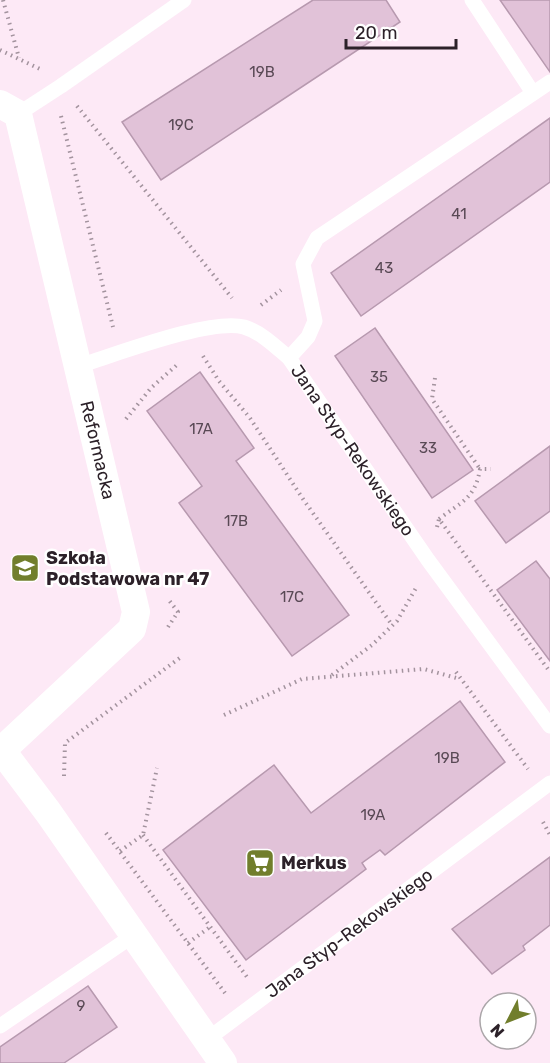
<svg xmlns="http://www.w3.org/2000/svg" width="550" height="1063" viewBox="0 0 550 1063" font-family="Rubik,sans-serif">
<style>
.building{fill:#e1c2d8;stroke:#b799af;stroke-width:1.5}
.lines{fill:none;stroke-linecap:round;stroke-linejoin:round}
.path{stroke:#a3939e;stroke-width:4;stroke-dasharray:1.5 4.5;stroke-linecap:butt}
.service{stroke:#fff;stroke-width:15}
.minor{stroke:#fff;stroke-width:28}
.labels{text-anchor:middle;stroke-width:5;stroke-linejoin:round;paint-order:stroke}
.number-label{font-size:15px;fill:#594955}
.street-label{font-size:18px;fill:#2c2129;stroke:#fff}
.poi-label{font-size:18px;font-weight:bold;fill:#2c2129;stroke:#fff;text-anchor:start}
</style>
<rect width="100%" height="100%" fill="#fde9f6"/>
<g class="building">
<path d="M313 0H386L400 22 161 180 122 122Z"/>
<path d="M500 0H550V72Z"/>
<path d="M550 118V182L361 316 331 273Z"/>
<path d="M375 328 473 470 432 498 335 356Z"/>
<path d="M200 372 254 448 236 461 349 615 292 656 179 503 202 486 147 411Z"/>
<path d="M550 446V511L506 543 475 501Z"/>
<path d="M536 561 550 579V661L497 590Z"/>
<path d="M460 701 505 762 385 855 380 850 362 863 366 869 246 960 163 850 274 765 311 813Z"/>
<path d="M550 857V925L523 946 525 950 492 974 452 929Z"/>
<path d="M88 986 117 1027 64 1063H0V1047Z"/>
</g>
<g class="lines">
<g class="path">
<path d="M3 0 19 58"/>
<path d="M0 50 40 69"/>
<path d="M77 106 232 298"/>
<path d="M61 116 113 327"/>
<path d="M261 305 281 290"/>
<path d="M203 356 219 381 250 418 303 499 392 625"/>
<path d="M435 378 432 399 480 469"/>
<path d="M126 419 151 388 178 364"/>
<path d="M439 519C461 502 475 499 480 469H491"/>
<path d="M437 527 439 519 550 672"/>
<path d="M168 627 178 612 168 599"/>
<path d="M456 672 528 769"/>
<path d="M332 675 372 645 397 621 416 588"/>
<path d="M224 715 302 679 424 669 460 679"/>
<path d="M64 776 65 743 181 657"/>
<path d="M543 822 550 835"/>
<path d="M106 833 225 993"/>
<path d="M143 835 247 977"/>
<path d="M120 851 143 835 157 768"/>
<path d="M188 943 210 927"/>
</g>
<g class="service">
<path d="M472 0 533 93"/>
<path d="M18 114 61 86 184 0"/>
<path d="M289 358 308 337 315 321 303 264 317 238 550 82"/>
<path id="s1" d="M78 366C115 355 210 318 244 327 261 332 276 347 289 358L428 560 550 726"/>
<path d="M0 1026 134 935"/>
<path id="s2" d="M205 1041 550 783"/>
</g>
<g class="minor">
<path id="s3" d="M0 104 18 114 136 612 132 629 0 752"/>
<path d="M2 751 48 812 223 1063"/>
</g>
</g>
<defs>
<g id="school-square" transform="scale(1.5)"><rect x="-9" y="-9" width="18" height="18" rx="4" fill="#717e2c" stroke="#fff"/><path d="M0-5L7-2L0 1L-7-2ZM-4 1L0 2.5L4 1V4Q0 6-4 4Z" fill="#fff"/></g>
<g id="supermarket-square" transform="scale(1.5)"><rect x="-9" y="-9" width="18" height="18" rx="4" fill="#717e2c" stroke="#fff"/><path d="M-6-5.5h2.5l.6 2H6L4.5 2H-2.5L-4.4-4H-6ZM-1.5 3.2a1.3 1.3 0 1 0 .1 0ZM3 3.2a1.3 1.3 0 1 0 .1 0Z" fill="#fff"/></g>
</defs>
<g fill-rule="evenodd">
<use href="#school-square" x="25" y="568"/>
<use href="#supermarket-square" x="260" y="863"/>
</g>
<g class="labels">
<g class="number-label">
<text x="262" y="77">19B</text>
<text x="181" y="130">19C</text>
<text x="459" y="219">41</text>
<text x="384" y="273">43</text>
<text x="379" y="382">35</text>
<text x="201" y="434">17A</text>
<text x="428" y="453">33</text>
<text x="236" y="526">17B</text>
<text x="292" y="602">17C</text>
<text x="447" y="763">19B</text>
<text x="373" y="820">19A</text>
<text x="81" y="1011">9</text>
</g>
<g class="street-label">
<text dy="6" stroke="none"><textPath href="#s3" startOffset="366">Reformacka</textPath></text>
<text dy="6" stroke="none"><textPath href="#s1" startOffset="339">Jana Styp-Rekowskiego</textPath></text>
<text dy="6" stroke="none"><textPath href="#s2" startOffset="180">Jana Styp-Rekowskiego</textPath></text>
</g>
<g class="poi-label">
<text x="46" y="564">Szkoła<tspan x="46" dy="21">Podstawowa nr 47</tspan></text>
<text x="281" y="869">Merkus</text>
</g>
</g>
<g transform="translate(508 1021) rotate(228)"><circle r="28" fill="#ffffff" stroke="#aba6a9" stroke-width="1.5"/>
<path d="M0-4.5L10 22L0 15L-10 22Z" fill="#717e2c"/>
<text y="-9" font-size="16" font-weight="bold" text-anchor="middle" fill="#2c2129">N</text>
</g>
<path d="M346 39v9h110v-9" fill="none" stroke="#2c2129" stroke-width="3"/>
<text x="355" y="39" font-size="18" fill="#2c2129" stroke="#ffffff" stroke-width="4.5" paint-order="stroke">20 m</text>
</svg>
